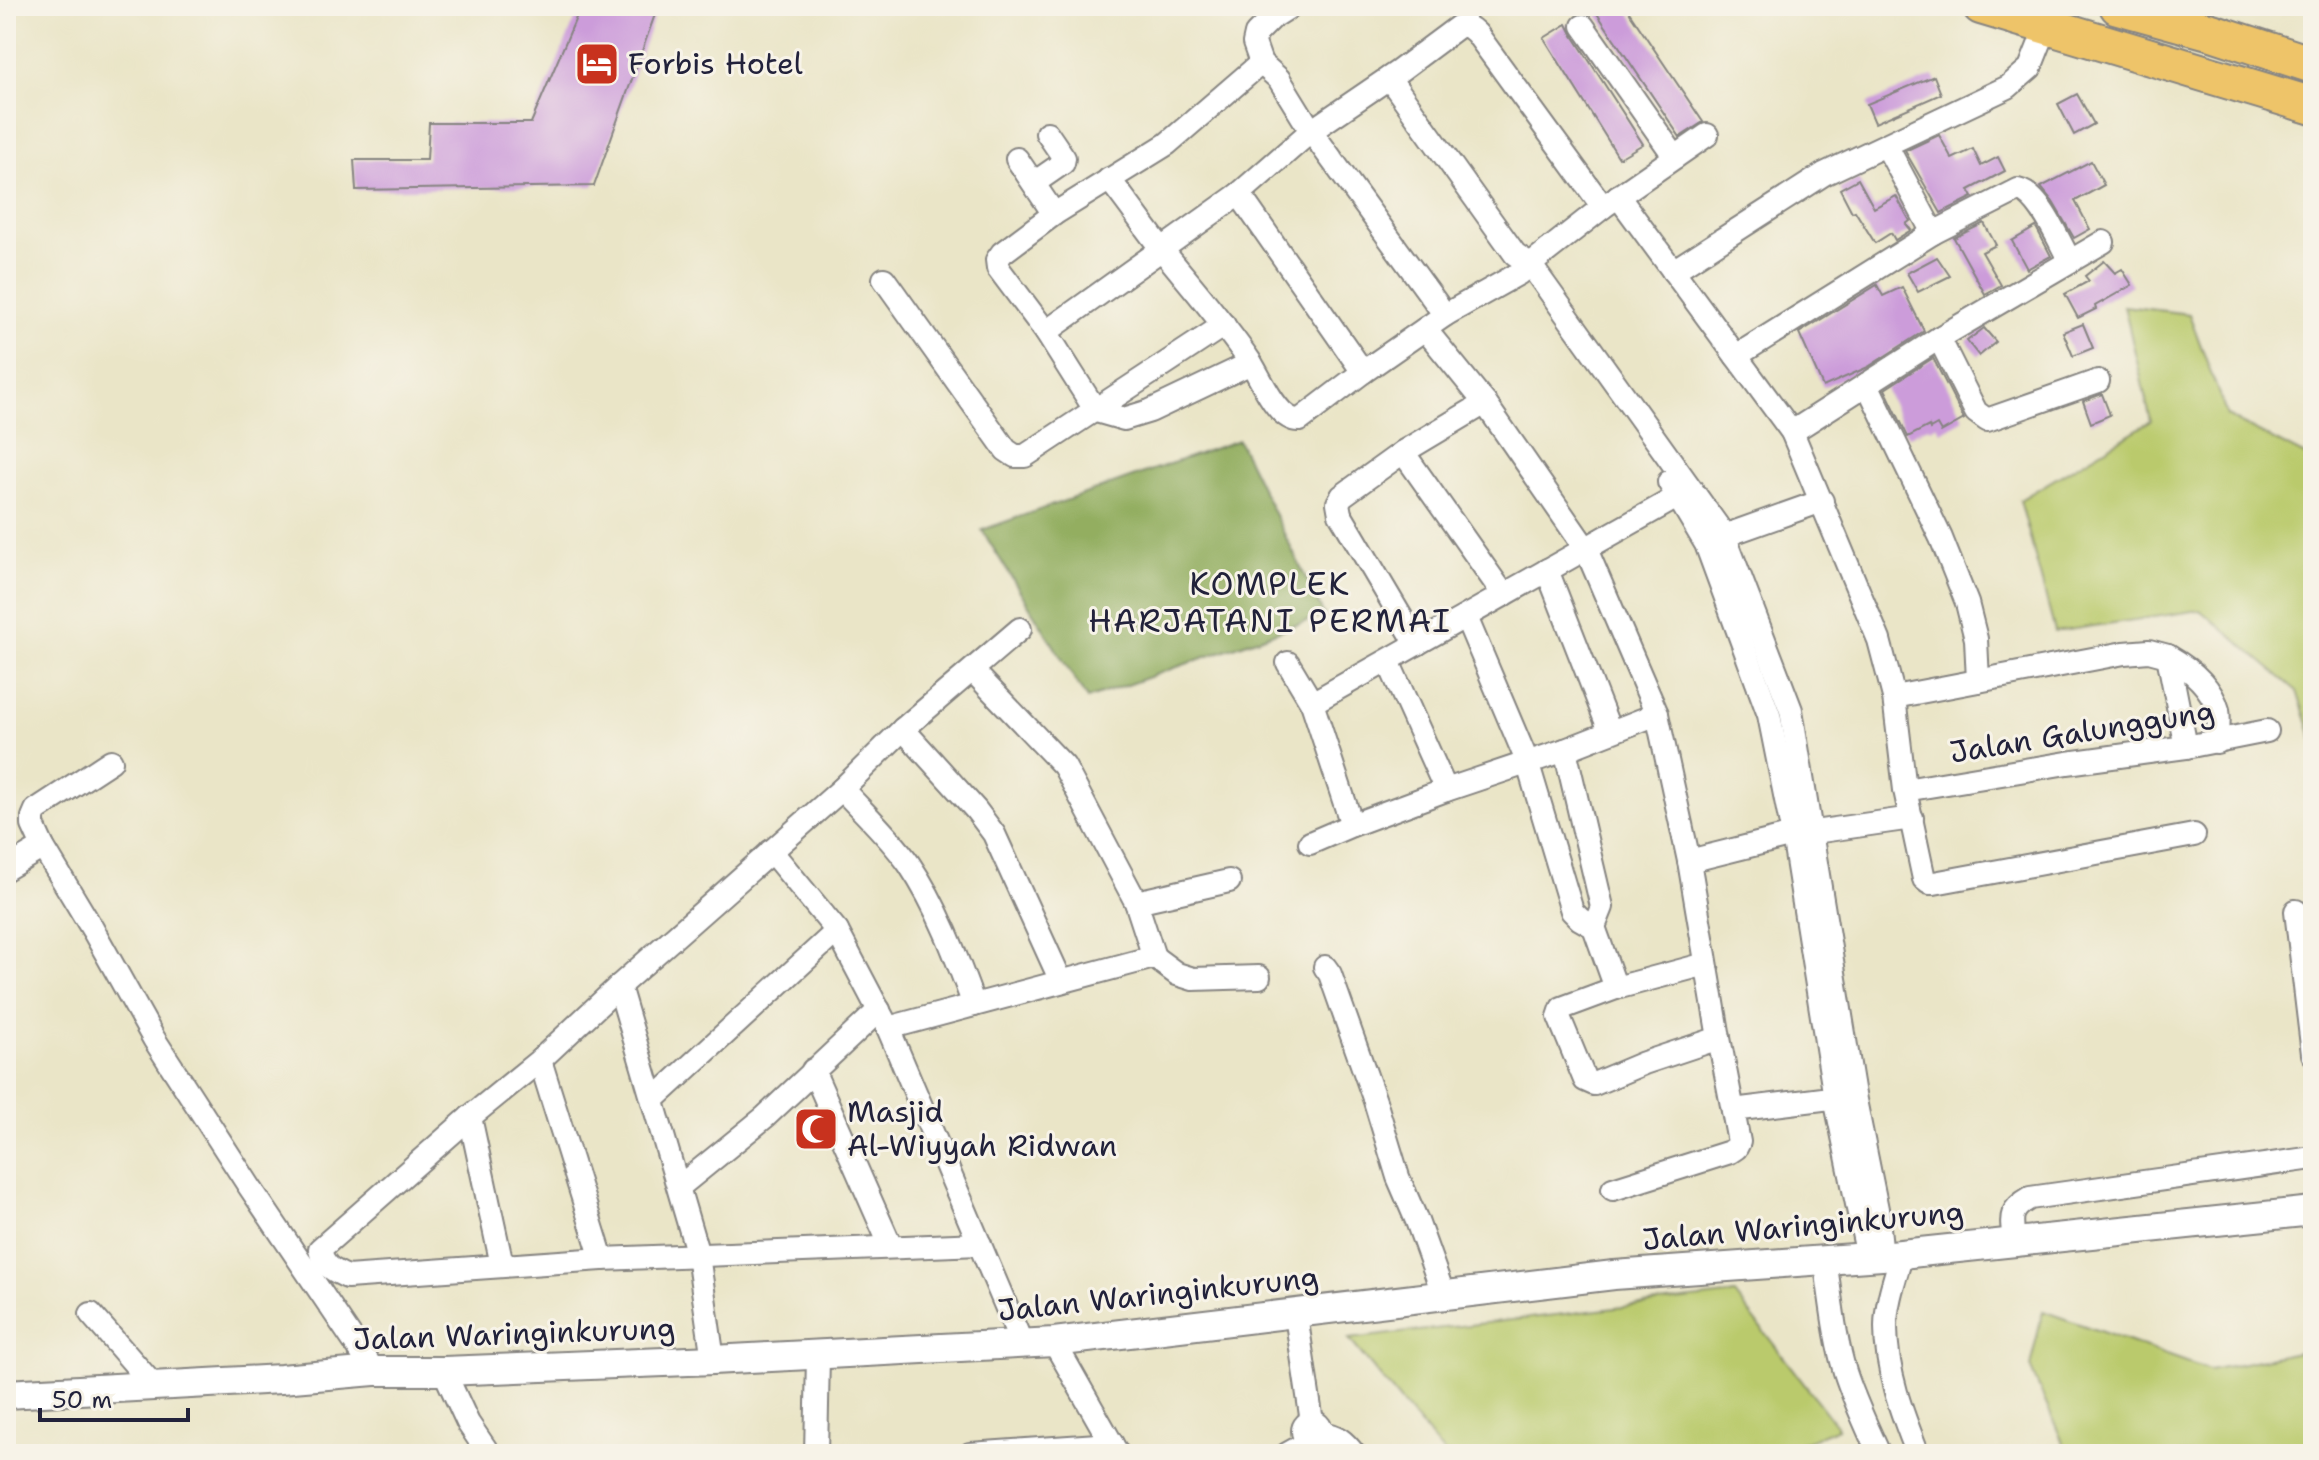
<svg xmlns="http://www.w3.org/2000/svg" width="2319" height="1460" viewBox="0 0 2319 1460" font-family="'Shantell Sans',sans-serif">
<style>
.green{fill:#baca6c;stroke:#6e7654;stroke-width:2}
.forest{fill:#93ae60;stroke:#5a684e;stroke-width:2}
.building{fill:#cc9cda}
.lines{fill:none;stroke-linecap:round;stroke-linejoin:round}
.minor-casing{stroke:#868481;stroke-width:26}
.tertiary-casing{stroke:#868481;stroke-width:32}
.trunk-casing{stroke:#868481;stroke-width:40}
.minor{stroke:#fff;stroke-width:22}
.tertiary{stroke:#fff;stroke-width:28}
.trunk{stroke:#eec469;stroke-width:36}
.labels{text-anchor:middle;stroke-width:6;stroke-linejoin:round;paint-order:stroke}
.poi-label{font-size:30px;fill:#22223b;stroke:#f7f3e8;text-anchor:start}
.street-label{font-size:30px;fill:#22223b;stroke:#f7f3e8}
.neighbourhood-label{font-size:32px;letter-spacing:2px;fill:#22223b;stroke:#f7f3e8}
</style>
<rect width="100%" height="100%" fill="#f7f3e8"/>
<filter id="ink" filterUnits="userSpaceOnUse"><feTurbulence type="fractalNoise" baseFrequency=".0125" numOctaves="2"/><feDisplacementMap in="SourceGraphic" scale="16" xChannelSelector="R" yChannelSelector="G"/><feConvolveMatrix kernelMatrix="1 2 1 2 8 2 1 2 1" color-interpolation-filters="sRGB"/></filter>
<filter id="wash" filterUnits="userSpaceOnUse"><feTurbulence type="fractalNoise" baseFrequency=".006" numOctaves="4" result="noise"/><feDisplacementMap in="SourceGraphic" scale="32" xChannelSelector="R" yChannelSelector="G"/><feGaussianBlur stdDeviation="1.8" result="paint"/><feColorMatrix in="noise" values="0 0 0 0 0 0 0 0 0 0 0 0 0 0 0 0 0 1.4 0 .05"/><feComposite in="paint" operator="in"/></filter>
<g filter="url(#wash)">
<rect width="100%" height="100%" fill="#eae5c7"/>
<g class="green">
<path d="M2124 306 2189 314 2227 416 2313 460V740L2297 691 2200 610 2055 632 2020 500 2151 421Z"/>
<path d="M1735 1294 1838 1428 1794 1446 1797 1454H1444L1349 1339Z"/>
<path d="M2043 1311 2209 1370 2313 1349V1454H2068L2030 1367Z"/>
</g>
<path class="forest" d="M1238 440 1324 615 1087 699 982 530Z"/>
<g id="blocks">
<g class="building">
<path d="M581 6H658L594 186 356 190 354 160H427L429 123H531Z"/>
<path d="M1592 6H1625L1703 122 1680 137Z"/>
<path d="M1567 24 1572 34 1643 144 1619 158 1544 38Z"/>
<path d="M1934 76 1941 94 1875 123 1867 104Z"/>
<path d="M2077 94 2094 124 2074 135 2058 104Z"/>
<path d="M1939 135 1952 159 1973 149 1981 166 1998 157 2005 171 1969 190 1973 197 1941 213 1905 151Z"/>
<path d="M2091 161 2104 185 2075 201 2090 229 2074 238 2053 202 2041 187Z"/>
<path d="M1858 179 1874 208 1896 196 1910 221 1906 224 1911 230 1895 240 1891 233 1875 243 1855 211 1852 212 1840 189Z"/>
<path d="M1984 223 1996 245 1982 252 2001 285 1985 294 1954 238Z"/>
<path d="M2036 227 2051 256 2027 269 2012 241Z"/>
<path d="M1937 257 1950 276 1918 292 1907 273Z"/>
<path d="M2104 261 2115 273 2122 269 2132 285 2095 306 2096 309 2078 318 2065 294 2089 281 2085 276Z"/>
<path d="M1877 285 1883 296 1902 287 1924 331 1868 367 1823 387 1799 333Z"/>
<path d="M2083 324 2093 348 2073 356 2063 332Z"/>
<path d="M1984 328 1996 342 1979 356 1967 341Z"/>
<path d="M1933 358 1964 419 1941 432 1937 425 1930 429 1929 426 1908 437 1885 389Z"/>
<path d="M2102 394 2110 415 2091 423 2083 401Z"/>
</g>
</g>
</g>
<g filter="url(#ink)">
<use href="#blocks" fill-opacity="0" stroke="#868481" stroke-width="2"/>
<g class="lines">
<g class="minor-casing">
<g id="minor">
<path d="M1291 6 1272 18 1256 34 1254 43 1261 63 1279 79 1311 131 1445 315"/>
<path d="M1583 26 1675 157"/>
<path d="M1389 78 1515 254 1530 264 1724 535 1791 710 1854 1095 1877 1209 1882 1256"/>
<path d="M1886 145 1933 233"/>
<path d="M1017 159 1054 214"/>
<path d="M1109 179C1128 203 1145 228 1164 252 1194 289 1225 324 1251 363 1262 380 1278 422 1300 420L1363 372 1445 315 1518 274 1603 207 1707 135"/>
<path d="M1034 183 1063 163 1064 158 1047 133"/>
<path d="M1239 194 1363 372"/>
<path d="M1618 196 1792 432 1879 640 1894 697 1905 790 1924 879 1929 883H1934L2194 835"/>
<path d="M1673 271 1824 174 2008 87 2030 68 2047 25"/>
<path d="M884 279 1006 450 1015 456H1025L1224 325"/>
<path d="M1425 329 1485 403 1586 549 1657 714 1689 861 1719 1038 1739 1142 1736 1148 1730 1152 1613 1189"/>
<path d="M1046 332 1239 194 1311 131 1399 71 1458 27C1467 24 1471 28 1477 34L1603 207"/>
<path d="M1939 338 1976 412 1987 420 2098 381"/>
<path d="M1736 356 1933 233 2018 190C2040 194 2059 242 2070 261"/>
<path d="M1251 363 1150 411 1124 419 1096 411 1046 332 998 268 997 260 1002 253 1054 214 1167 144 1261 63"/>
<path d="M1867 384 1941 538 1967 603 1976 639 1978 681"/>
<path d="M1792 432 1939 338 2103 242"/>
<path d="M1403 452 1504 595"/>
<path d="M1669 482 1706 544 1769 715 1793 835 1835 1098 1868 1257"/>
<path d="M1710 541 1822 501"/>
<path d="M1547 570 1610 731"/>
<path d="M1466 617 1527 761 1572 911 1580 919 1594 927 1616 988"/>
<path d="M1417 644 1340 514 1338 503 1342 496 1403 452 1485 403"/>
<path d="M2168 656C2189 668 2211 685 2218 710 2220 720 2218 732 2217 742"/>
<path d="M1388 661 1446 790"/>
<path d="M1288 663 1312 703 1352 825"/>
<path d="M973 671 1064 766 1136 902 1154 957"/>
<path d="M1894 697 2124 653 2149 651 2168 656 2186 747"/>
<path d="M1312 703 1679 496 1689 487"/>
<path d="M903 729 976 810 994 834 1061 981"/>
<path d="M1565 750 1602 907 1594 927"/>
<path d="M111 761 36 810 33 817V825L43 847 93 930 154 1039 249 1186 374 1371"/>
<path d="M842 789C864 813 890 837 909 864 938 907 956 956 974 1005"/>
<path d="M1905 790 2067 763 2186 747 2267 731"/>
<path d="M1310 843 1352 825 1446 790 1565 750 1657 714"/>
<path d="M771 851 837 931 888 1028 1022 1344"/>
<path d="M1689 861 1793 835 1912 818"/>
<path d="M6 869 43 847"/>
<path d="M1136 902 1229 881"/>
<path d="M2296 911 2313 1054"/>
<path d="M1706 964 1616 988 1562 1008 1559 1017 1585 1080 1594 1084 1644 1063 1719 1038"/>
<path d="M1325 967 1330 974 1375 1101 1398 1177 1417 1221 1444 1296"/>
<path d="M619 986 698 1255 713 1360"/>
<path d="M888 1028 1154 957 1177 974 1193 979 1259 977"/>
<path d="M540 1060 602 1259"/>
<path d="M813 1070 891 1247"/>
<path d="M653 1100 837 931"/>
<path d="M1733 1110 1847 1096"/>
<path d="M470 1117 502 1265"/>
<path d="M679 1187 765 1117 879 1010"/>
<path d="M2014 1242C2012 1219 2007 1211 2030 1198L2313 1158"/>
<path d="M980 1244 602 1259 347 1277C332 1270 323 1266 320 1249L470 1117 540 1060 619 986 842 789 903 729 1020 629"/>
<path d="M1902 1254C1895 1278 1886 1302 1886 1327 1886 1372 1902 1414 1918 1454"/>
<path d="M1825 1260C1831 1297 1834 1336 1845 1372 1854 1400 1867 1427 1879 1454"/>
<path d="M91 1314 153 1385"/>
<path d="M1296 1315 1312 1422"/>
<path d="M1054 1342 1117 1453"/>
<path d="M444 1371 468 1423 489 1454"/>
<circle cx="1312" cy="1431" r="9"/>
<path d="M1321 1433C1337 1435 1344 1441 1354 1454"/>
<path d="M816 1454 818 1356"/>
<path d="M970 1454 1112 1444"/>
<path d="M1287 1454 1312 1440"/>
</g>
</g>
<g class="tertiary-casing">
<path id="tertiary" d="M6 1394 281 1379 374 1371H444L713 1360 1054 1342 1614 1275 1882 1256 2313 1211"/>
</g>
<g class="trunk-casing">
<g id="trunk">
<path d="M1981 6 2313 106"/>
<path d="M2118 6 2212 32 2313 65"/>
</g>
</g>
<use href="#minor" class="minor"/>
<use href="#tertiary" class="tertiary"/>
<use href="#trunk" class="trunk"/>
</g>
</g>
<defs>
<g id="hotel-square" transform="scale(2.3)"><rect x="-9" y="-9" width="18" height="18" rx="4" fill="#c8321e" stroke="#f7f3e8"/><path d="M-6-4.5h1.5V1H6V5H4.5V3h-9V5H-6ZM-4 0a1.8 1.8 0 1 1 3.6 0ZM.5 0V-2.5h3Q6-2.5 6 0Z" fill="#fff"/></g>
<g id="mosque-square" transform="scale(2.3)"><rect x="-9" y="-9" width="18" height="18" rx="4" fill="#c8321e" stroke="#f7f3e8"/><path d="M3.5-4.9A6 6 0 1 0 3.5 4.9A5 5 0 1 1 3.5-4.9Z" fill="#fff"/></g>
</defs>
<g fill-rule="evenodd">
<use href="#hotel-square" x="597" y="64"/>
<use href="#mosque-square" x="816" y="1129"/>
</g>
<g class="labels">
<g class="poi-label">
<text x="628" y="74">Forbis Hotel</text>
<text x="847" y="1122">Masjid<tspan x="847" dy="34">Al-Wiyyah Ridwan</tspan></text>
</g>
<g class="street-label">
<text transform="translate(2082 732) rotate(-9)" y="10">Jalan Galunggung</text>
<text transform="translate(1803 1226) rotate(-5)" y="10">Jalan Waringinkurung</text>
<text transform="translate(1158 1294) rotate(-6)" y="10">Jalan Waringinkurung</text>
<text transform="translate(514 1334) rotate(-2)" y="10">Jalan Waringinkurung</text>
</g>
<g class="neighbourhood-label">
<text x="1270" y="595">KOMPLEK<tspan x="1270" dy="37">HARJATANI PERMAI</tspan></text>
</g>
</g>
<rect width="2319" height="1460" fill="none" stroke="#f7f3e8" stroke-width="32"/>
<path d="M40 1408v12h148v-12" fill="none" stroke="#22223b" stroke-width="4"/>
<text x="52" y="1408" font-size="24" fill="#22223b" stroke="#f7f3e8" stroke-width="6" paint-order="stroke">50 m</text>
</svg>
